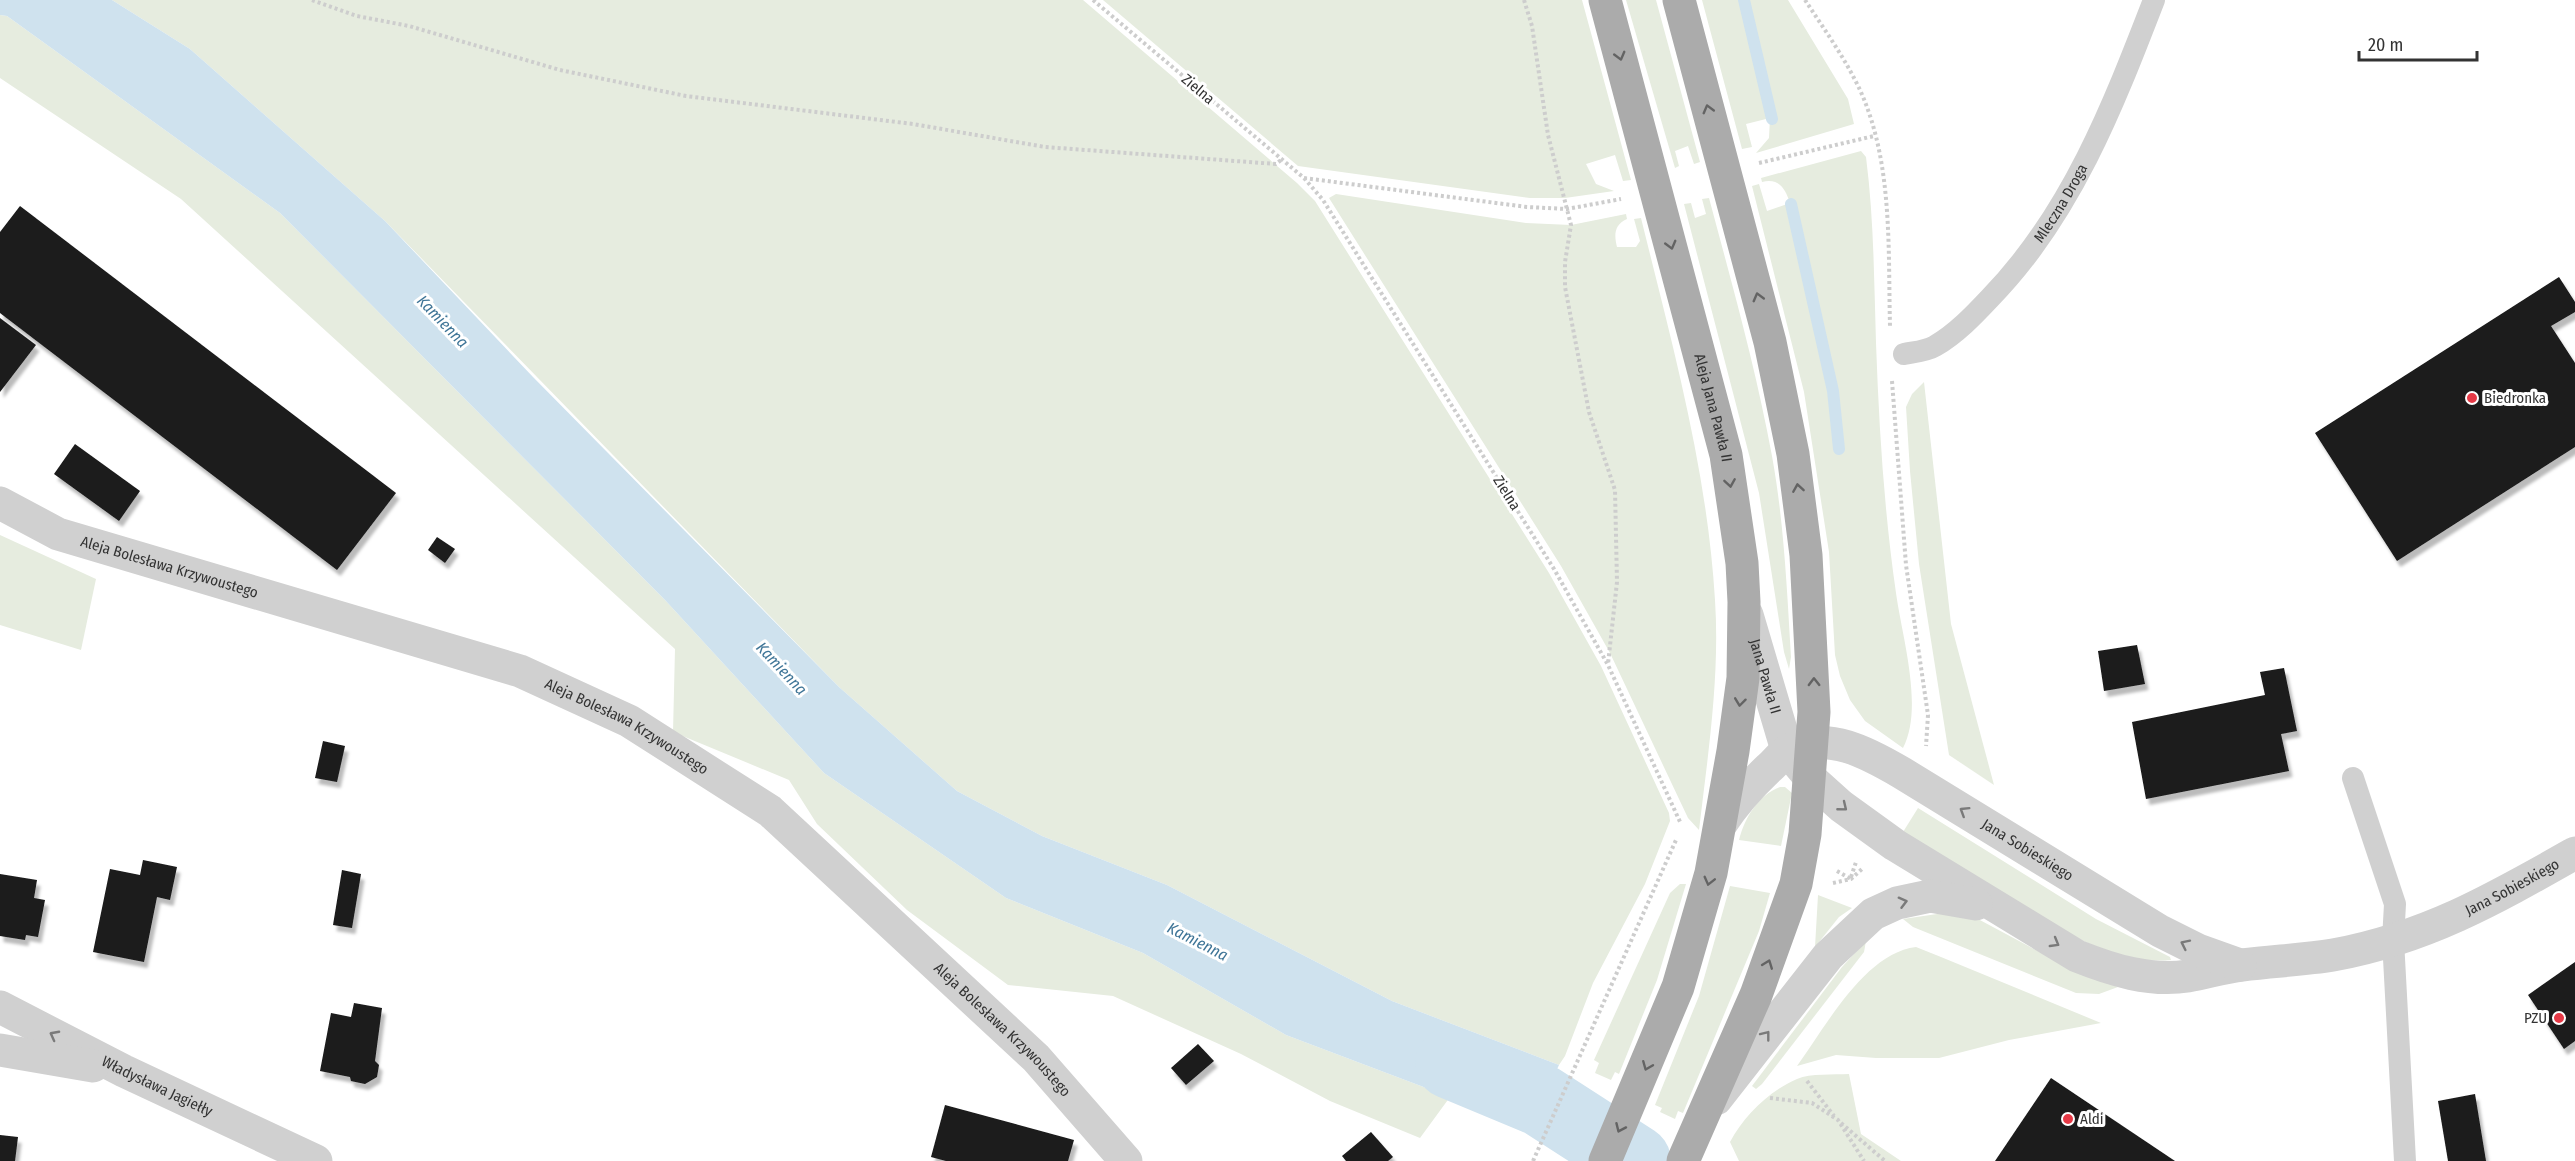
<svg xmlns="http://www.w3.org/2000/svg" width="2575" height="1161" viewBox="0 0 2575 1161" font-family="'Fira Sans Condensed',sans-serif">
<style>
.green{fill:#e6ecdf}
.water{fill:#cfe2ee}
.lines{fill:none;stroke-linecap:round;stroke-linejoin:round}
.stream{stroke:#cfe2ee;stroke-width:12}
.river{stroke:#cfe2ee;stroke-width:72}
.building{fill:#1a1a1a;filter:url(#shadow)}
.path{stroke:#cdcdcd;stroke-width:4;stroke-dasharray:3 3;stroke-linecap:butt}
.service{stroke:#d0d0d0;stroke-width:22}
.minor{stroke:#d0d0d0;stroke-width:33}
.tertiary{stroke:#d0d0d0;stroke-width:33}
.primary{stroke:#ababab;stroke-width:33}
.oneway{stroke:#636363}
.oneway2{stroke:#7a7a7a}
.poi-dot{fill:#e63946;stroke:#fff;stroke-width:2}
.labels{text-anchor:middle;stroke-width:6;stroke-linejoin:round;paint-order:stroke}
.street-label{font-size:15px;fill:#333;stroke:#fff}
.poi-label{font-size:15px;fill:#333;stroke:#fff;text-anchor:start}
.water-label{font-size:16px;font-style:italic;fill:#3f7597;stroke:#fff}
</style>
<defs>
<filter id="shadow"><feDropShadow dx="3.5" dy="6" stdDeviation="1.5" flood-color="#0004"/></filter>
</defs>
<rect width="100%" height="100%" fill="#fff"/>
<g class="green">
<path d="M112 0H1083L1297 183 1315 201 1549 573 1601 666 1669 813 1670 821 1645 884 1593 983 1565 1056 1559 1065 1392 1001 1167 885 1042 836 957 791 839 687 385 221 190 49Z"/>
<path d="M1103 0H1582L1631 180 1623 181 1615 155 1586 164 1596 184 1614 191 1565 198H1530L1298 166Z"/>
<path d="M1626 0H1656L1700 162 1694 164 1688 146 1675 151 1679 166 1675 168Z"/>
<path d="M1702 0H1788L1848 99 1854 124 1756 153 1769 138 1770 118 1746 124 1752 147 1742 149Z"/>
<path d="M0 15 7 16 280 213 665 600 824 773 1006 898 1143 953 1286 1035 1450 1097 1420 1138 1330 1101 1241 1054 1113 996 1008 985 907 910 817 824 789 780 673 732 675 649 181 199 0 78Z"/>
<path d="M1861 151 1866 157C1874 219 1874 281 1876 343 1879 427 1884 510 1896 593 1902 637 1924 708 1903 748L1865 721 1850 700 1840 676 1835 655 1829 552 1804 392 1752 186 1759 184 1767 211 1790 203C1785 188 1779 178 1762 182L1761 178Z"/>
<path d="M1336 194 1526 223 1571 225 1626 214 1627 219C1614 225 1614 235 1617 247H1636L1640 241 1634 219 1641 218C1672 344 1707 468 1715 600 1720 677 1708 754 1699 830L1688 818 1610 653 1561 566 1329 198Z"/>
<path d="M1709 198C1732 284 1756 369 1772 456 1784 522 1787 590 1791 657L1789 669 1784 652 1759 493 1684 204 1691 203 1695 218 1706 214 1702 199Z"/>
<path d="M1924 382 1951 624 1994 785 1949 755 1919 564 1910 471 1906 407 1912 394Z"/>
<path d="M0 535 96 579 81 650 0 625Z"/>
<path d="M1780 787H1785L1792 793 1781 846 1739 840C1744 819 1758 795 1780 787Z"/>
<path d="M1918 808 2096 919 2170 957 2171 960C2109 966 2051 923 2002 893 1969 873 1936 852 1903 832Z"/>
<path d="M1680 884H1686L1657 980 1619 1074 1615 1072 1611 1080 1595 1073 1599 1063 1594 1060 1670 893Z"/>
<path d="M1730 886 1770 893 1759 931 1683 1113 1678 1111 1675 1119 1660 1112 1662 1108 1655 1105 1699 996Z"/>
<path d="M1818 895 1852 908 1839 917 1815 947Z"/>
<path d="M1944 913 1978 919 2071 969 2118 987 2099 994 2076 993 1913 927 1903 919Z"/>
<path d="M1866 941 1864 952 1762 1084 1756 1089 1752 1086 1842 967Z"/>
<path d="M1916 947 1941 957 2101 1023 2009 1040 1939 1058H1876L1836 1055 1797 1066C1826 1026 1865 953 1916 947Z"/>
<path d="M1849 1074 1861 1134 1901 1161H1739L1730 1142C1744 1116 1769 1091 1797 1079 1811 1073 1833 1075 1849 1074Z"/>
</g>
<path class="water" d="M0 0H112L190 49 385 221 533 377 839 687 957 791 1042 836 1167 885 1392 1001 1559 1065 1528 1131 1450 1097 1286 1035 1143 953 1006 898 824 773 665 600 280 213 7 16 0 15Z"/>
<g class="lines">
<g class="stream">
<path d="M1744 0 1772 119"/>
<path d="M1791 204 1833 391 1839 449"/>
</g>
<path class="river" d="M1451 1063 1542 1101 1635 1161"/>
</g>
<g class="building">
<path d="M20 206 396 493 337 570 0 313V232Z"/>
<path d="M2559 277 2575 302V312L2551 326 2575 363V447L2397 561 2315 433Z"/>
<path d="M0 318 36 345 0 392Z"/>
<path d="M75 444 140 491 119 521 54 474Z"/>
<path d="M437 537 455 549 445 563 428 550Z"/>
<path d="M2137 645 2145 684 2104 691 2098 651Z"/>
<path d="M2284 668 2297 731 2281 734 2289 771 2146 799 2132 722 2265 695 2260 672Z"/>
<path d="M323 741 345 746 337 782 315 778Z"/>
<path d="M143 860 177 867 170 900 157 897 144 962 93 952 110 869 140 875Z"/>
<path d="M342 870 361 874 352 928 333 925Z"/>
<path d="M0 874 37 880 34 898 45 900 38 937 26 935 25 940 0 936Z"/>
<path d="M2575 962V1041L2564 1049 2528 995Z"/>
<path d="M354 1003 382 1008 375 1061 379 1065 377 1077 365 1084 351 1081 350 1077 320 1071 331 1013 351 1017Z"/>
<path d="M1198 1044 1214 1061 1186 1085 1171 1068Z"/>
<path d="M2051 1078 2175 1161H1995Z"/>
<path d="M2475 1094 2486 1161H2448L2438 1101Z"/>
<path d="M945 1105 1074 1140 1068 1161H946L931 1157Z"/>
<path d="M1371 1132 1393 1157 1388 1161H1346L1342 1156Z"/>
<path d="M0 1135 18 1137 15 1161H0Z"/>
</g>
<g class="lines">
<g class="path">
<path d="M312 0 357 16 409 26 560 70 686 96 913 124 1045 147 1276 164 1281 160"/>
<path d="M1093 0 1304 178 1323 200 1554 569 1608 665 1681 824"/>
<path d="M1524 0 1532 26 1548 135 1571 225 1565 262V287L1589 412 1615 490 1617 582 1608 664"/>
<path d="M1805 0C1824 29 1845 58 1860 90 1893 163 1888 248 1890 326"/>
<path d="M1759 163 1874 136"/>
<path d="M1304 178 1527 207 1567 209 1621 199"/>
<path d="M1892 381 1906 565 1928 715 1926 746"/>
<path d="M1837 871 1851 879"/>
<path d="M1851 877 1856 862"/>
<path d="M1833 883 1851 879 1863 868"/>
<path d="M1807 1081 1834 1116"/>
<path d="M1770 1098 1812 1103 1838 1120 1864 1161"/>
<path d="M1841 1123 1885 1161"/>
<path d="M1533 1161 1676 840"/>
</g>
<g class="service">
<path id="s1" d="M1904 354C1914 352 1927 351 1935 346 1956 334 1974 315 1990 298 2071 215 2113 106 2154 0"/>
<path d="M2353 778 2395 904 2393 940 2405 1161"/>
</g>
<g class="minor">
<path id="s2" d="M0 503 58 534 520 671 629 721 770 811 1036 1058 1126 1161"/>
<path id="s3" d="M0 1007 124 1071 316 1161"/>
<path d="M0 1050 93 1066"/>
</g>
<g class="tertiary">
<path id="s4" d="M1747 615 1787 750 1811 779 1841 806 1895 845 2077 956C2112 970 2150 982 2188 976 2206 973 2224 967 2242 965 2272 961 2303 960 2333 955 2426 938 2494 899 2575 853"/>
<path id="s5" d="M1721 824C1735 802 1750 786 1769 768 1776 762 1782 753 1790 749 1828 731 1868 753 1902 773L2160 931 2198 950 2240 965"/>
<path d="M1716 1099 1828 956 1873 914 1897 903 1930 896 1976 904"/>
</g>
<g class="primary">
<path id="s6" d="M1605 0 1726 455 1742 563 1744 602 1743 678 1733 751 1711 873 1678 987 1605 1161"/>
<path d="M1679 0 1770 342 1793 454 1806 555 1814 712 1805 834 1796 884 1756 995 1683 1161"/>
</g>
</g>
<defs><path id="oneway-chevron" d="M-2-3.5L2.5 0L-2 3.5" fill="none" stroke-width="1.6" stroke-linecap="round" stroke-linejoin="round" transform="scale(1.5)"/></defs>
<g class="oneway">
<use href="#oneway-chevron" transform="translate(1620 56) rotate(75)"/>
<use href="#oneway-chevron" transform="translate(1708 109) rotate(-105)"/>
<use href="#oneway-chevron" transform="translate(1671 245) rotate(75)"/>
<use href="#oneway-chevron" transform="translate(1758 297) rotate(-105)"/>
<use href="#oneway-chevron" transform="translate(1730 483) rotate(81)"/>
<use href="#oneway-chevron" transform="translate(1798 488) rotate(-99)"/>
<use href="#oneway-chevron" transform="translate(1814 682) rotate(-91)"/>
<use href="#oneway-chevron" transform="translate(1740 702) rotate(97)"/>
<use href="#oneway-chevron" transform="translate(1709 881) rotate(104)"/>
<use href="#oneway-chevron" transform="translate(1768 964) rotate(-69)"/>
<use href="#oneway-chevron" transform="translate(1647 1066) rotate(112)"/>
<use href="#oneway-chevron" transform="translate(1620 1128) rotate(114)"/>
</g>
<g class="oneway2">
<use href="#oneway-chevron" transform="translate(1843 807) rotate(39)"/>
<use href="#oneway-chevron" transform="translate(1964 811) rotate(-148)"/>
<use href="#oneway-chevron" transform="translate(1903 902) rotate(-15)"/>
<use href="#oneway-chevron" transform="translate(2055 943) rotate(30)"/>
<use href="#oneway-chevron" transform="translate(2185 944) rotate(-154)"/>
<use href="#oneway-chevron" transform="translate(54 1035) rotate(-152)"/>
<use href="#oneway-chevron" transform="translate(1766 1035) rotate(-52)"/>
</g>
<g class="poi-dot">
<circle cx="2472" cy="398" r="6"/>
<circle cx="2559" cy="1018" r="6"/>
<circle cx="2068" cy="1119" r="6"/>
</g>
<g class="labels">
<g class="street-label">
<text transform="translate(1198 89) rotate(40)" y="5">Zielna</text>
<text dy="5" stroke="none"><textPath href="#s1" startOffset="224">Mleczna Droga</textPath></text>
<text dy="5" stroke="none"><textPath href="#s6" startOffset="422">Aleja Jana Pawła II</textPath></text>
<text transform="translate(1507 493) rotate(58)" y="5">Zielna</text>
<text dy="5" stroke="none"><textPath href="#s2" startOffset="182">Aleja Bolesława Krzywoustego</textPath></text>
<text dy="5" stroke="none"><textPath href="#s4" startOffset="64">Jana Pawła II</textPath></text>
<text dy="5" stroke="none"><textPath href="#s2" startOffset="668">Aleja Bolesława Krzywoustego</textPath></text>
<text dy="5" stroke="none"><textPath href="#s5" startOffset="369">Jana Sobieskiego</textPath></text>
<text dy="5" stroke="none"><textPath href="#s4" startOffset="952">Jana Sobieskiego</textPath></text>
<text dy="5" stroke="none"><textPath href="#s2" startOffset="1154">Aleja Bolesława Krzywoustego</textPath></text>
<text dy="5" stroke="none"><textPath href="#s3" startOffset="176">Władysława Jagiełły</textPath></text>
</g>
<g class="poi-label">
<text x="2484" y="403">Biedronka</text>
<text x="2547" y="1023" text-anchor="end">PZU</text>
<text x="2080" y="1124">Aldi</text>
</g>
<g class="water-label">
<text transform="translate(443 321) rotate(46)" y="6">Kamienna</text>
<text transform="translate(782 668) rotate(47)" y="6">Kamienna</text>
<text transform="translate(1198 941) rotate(27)" y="6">Kamienna</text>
</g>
</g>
<path d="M2359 51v9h118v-9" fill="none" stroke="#333333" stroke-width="3"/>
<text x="2368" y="51" font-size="18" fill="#333333" stroke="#ffffff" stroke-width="4.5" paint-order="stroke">20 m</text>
</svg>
